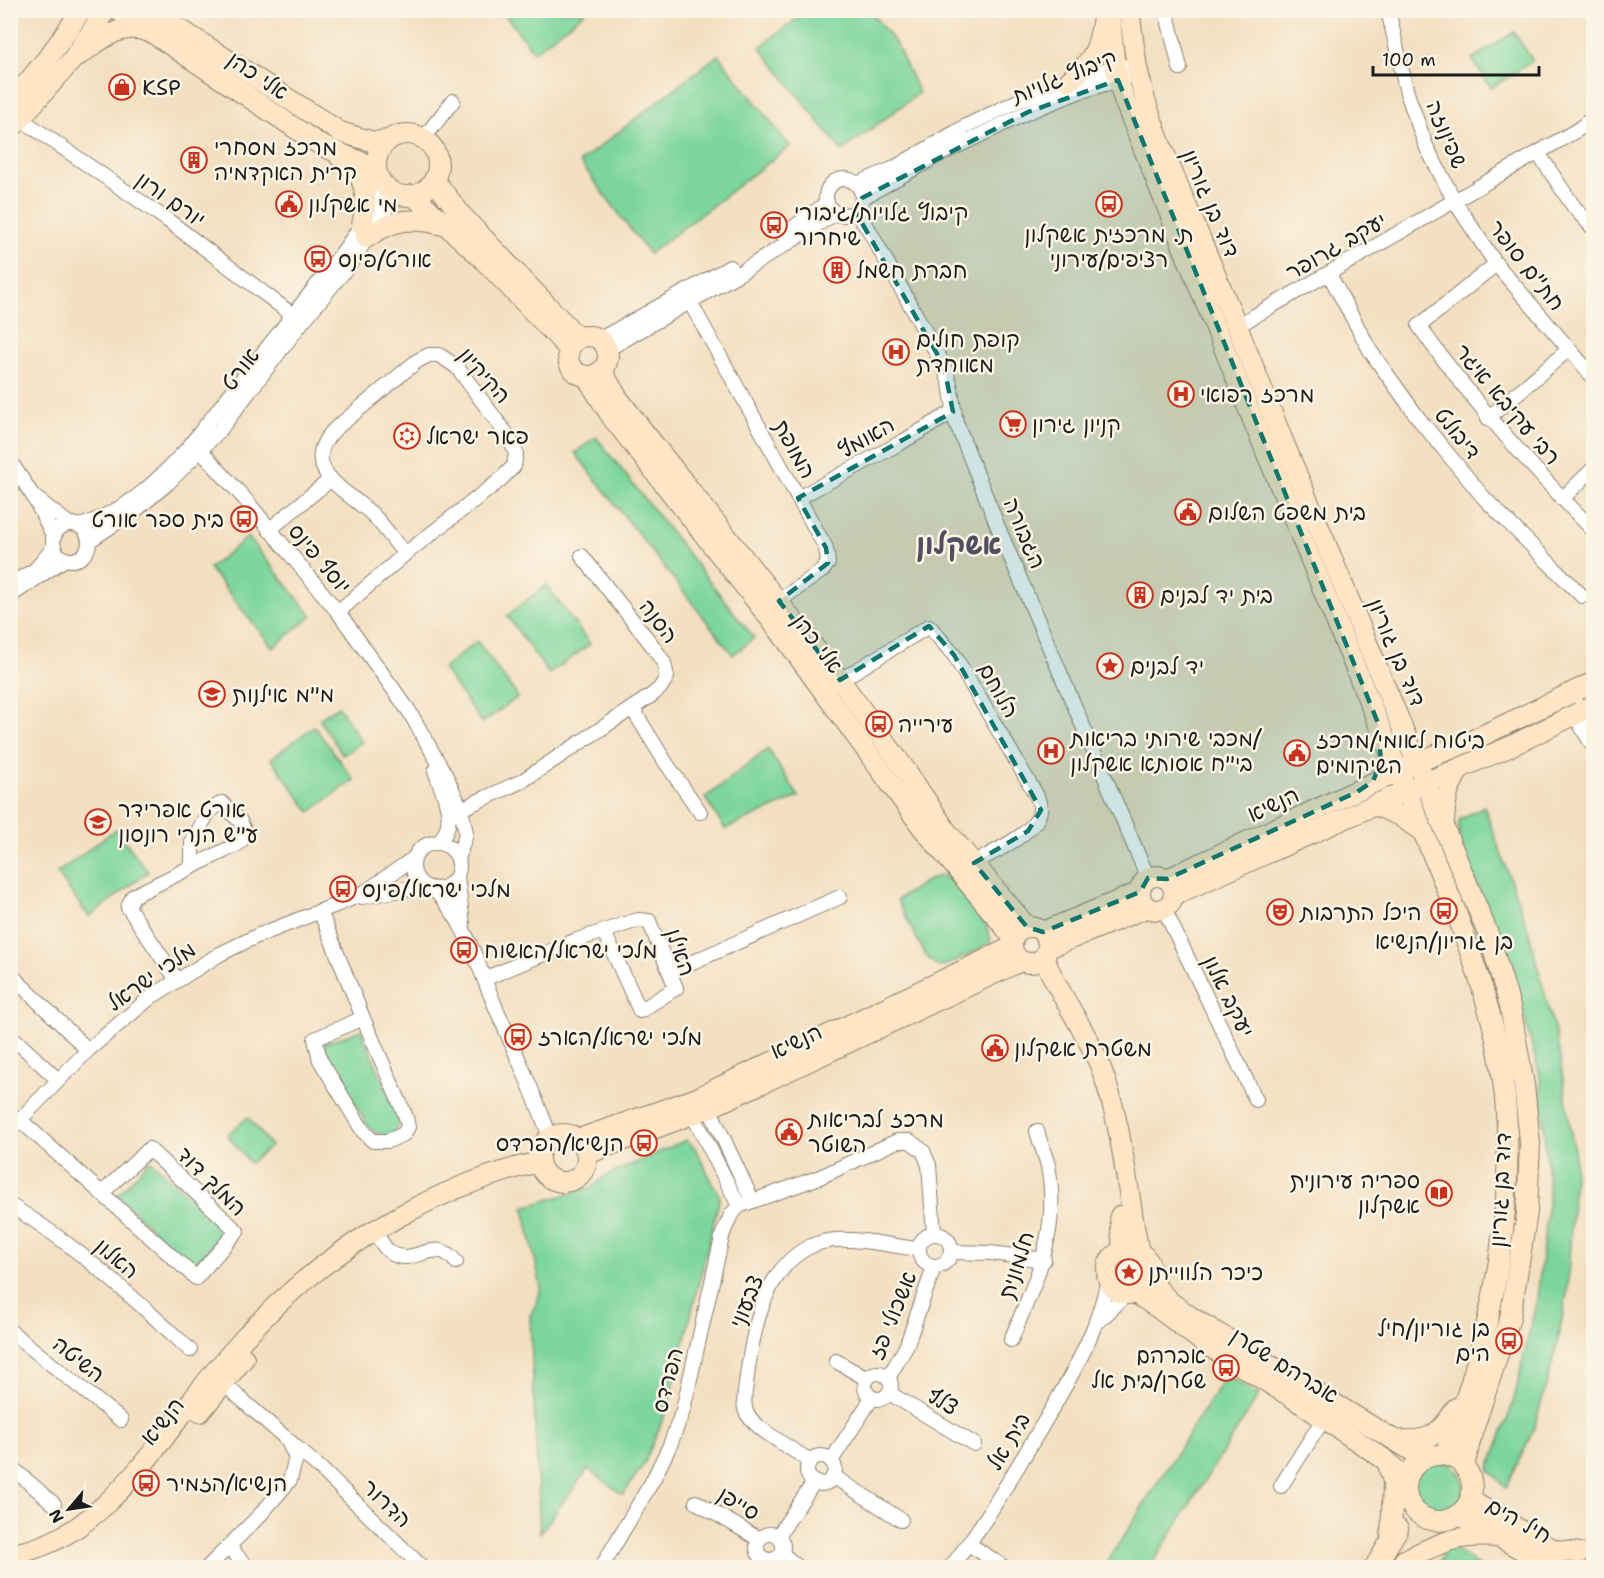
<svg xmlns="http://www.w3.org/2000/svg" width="1604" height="1578" viewBox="0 0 1604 1578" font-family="'Shantell Sans','Playpen Sans Hebrew',sans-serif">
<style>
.green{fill:#7cd59c;stroke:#4c785c;stroke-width:1.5}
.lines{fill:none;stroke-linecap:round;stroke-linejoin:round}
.street-casing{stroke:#887e6e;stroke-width:16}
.secondary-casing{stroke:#887e6e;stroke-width:22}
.street{stroke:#fff;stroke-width:14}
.secondary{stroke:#fde5c5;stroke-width:20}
.marked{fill:#0f766e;fill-opacity:0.2;stroke:#0f766e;stroke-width:4.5;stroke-dasharray:12 8;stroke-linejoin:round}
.labels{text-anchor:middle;stroke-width:5;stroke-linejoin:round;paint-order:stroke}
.street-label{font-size:22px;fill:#1c1c1c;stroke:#fcf5e5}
.poi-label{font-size:22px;fill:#1c1c1c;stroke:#fcf5e5;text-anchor:start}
.district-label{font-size:28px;font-weight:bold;fill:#514e60;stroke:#fcf5e5}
</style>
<rect width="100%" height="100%" fill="#fcf5e5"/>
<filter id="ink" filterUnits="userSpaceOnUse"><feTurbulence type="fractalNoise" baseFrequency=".0167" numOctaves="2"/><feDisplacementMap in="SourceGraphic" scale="12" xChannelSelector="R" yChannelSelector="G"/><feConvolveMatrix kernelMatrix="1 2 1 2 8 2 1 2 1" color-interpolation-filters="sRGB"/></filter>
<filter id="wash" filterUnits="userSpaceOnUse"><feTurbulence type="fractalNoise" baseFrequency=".008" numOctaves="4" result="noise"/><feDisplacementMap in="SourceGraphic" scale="24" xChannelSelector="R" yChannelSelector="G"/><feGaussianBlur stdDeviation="1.35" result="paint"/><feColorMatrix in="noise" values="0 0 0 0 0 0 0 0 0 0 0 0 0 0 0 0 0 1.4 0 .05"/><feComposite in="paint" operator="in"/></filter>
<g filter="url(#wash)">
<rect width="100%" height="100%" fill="#f3dfc1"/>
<g class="green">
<path d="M502 11H586L534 52Z"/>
<path d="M807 11H870L896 44 919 93 842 151 760 47Z"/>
<path d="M1514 32 1533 61 1491 88 1472 59Z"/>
<path d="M718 55 790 146 649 254 580 162Z"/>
<path d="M596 437 754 638 733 655 575 453Z"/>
<path d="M248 537 312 616 273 648 209 568Z"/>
<path d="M546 585 590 644 549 674 507 616Z"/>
<path d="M477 641 518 697 482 723 443 669Z"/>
<path d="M338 706 362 742 343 755 319 719Z"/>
<path d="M314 726 354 780 310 812 271 759Z"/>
<path d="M768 749 799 797 725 829 705 798Z"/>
<path d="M1484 806 1527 926 1557 1040 1575 1158 1567 1294 1554 1358 1533 1431 1506 1488 1489 1469 1513 1404 1537 1299 1549 1196 1540 1075 1511 970 1459 839V820Z"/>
<path d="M116 829 148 872 89 917 57 873Z"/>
<path d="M940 875 950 879 986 926 991 940 989 944 950 964 939 967 926 956 897 900 923 883Z"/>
<path d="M361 1030 400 1120 395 1132C383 1138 378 1135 368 1127L323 1044Z"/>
<path d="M248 1117 271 1146 250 1163 227 1135Z"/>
<path d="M686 1140 695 1148 720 1197 668 1407 645 1462 623 1495 588 1469 540 1533 530 1316 538 1300 541 1287 524 1207 592 1187 604 1177Z"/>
<path d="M150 1160 226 1231 192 1267 117 1196Z"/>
<path d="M1226 1375 1259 1395 1150 1567H1104Z"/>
<circle cx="1437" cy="1488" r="27"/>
<path d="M1449 1545 1481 1567 1435 1568Z"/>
</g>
</g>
<g filter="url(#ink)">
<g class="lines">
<g class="street-casing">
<g id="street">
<path d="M1166 10 1180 68"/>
<path d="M1388 10 1407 93 1426 146 1455 202 1496 264 1594 378"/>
<path d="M21 119 166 219 294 316"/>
<path d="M423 139 453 101"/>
<path d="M1538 153 1574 207 1594 229"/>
<circle cx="844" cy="197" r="18"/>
<path d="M857 184 892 169 968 125 1022 99 1115 66H1123"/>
<path d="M862 198 937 156 1028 112 1078 92 1118 80 1126 75"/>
<path d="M855 211 869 230 944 366 950 384 956 422 1000 532 1148 878"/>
<path d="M783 235 827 203"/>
<path d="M1496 264 1419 326C1471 400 1530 466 1594 531"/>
<path d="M1329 274 1371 352 1419 419 1484 498 1582 596"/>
<path d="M690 302 826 548 828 563 823 570 779 601"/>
<path d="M1237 326 1579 129 1594 117"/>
<path d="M600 339 730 267"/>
<path d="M608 349 738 274 836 213"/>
<path d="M1488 418 1568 350"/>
<path d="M187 449 201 451 244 498 338 612 409 711 447 778 461 809 466 833 458 859"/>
<path d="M10 461 33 496 54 537"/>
<path d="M798 498 902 442 953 412"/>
<path d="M37 499 69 524"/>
<path d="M1562 499 1594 468"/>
<circle cx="71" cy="542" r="18"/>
<path d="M80 526C126 511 155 484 187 449L339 257 362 225 385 187"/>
<path d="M269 530 331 479"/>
<path d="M89 541 137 509 168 483 220 430 303 321 350 264 396 194"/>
<path d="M10 584 35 570 54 547"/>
<path d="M10 596 65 559"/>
<path d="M338 612 405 554 499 481 514 466 516 453 508 436 457 367 439 355H429L417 361 335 429C296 468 346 490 372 514 384 526 394 541 405 554"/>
<path d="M834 684 929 626 954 655 1037 796C1038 800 1041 806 1040 810 1039 832 991 853 974 863"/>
<path d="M1581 706 1580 724 1594 748"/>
<path d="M632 708 666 763 700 812"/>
<path d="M435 771C444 796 459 822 438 843"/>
<path d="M449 816 461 809 522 781 652 695 660 688 667 677 664 663 652 645 582 556"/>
<circle cx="436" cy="866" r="23"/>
<path d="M457 877 463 924"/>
<path d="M434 890C466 920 479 969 496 1008 515 1051 534 1093 550 1137"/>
<path d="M362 897 423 886"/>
<path d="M1164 909 1256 1100"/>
<path d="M320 911 363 1018 406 1117 408 1127 404 1134 388 1141H373L363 1131 320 1060 315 1039 363 1018"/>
<path d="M670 972 840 897"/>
<path d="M10 974 88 1050"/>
<path d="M484 979 577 940 638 920 649 921 676 988 640 1011 604 932"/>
<path d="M177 980 128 907 133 896 238 844 246 835 240 821 222 803 209 811 192 842V867"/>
<path d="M10 1035 58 1080"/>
<path d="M20 1120 196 1278 237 1231 149 1149 102 1193"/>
<path d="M10 1130 88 1050 151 997 220 954 257 936 346 901 365 892 414 858"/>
<path d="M10 1205C76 1245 134 1298 190 1350"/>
<path d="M739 1206 693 1115 695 1099 709 1108 752 1200"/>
<path d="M375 1231C379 1238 383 1248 391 1253 414 1268 435 1234 456 1262"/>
<circle cx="935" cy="1250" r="16"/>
<path d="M951 1252 991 1253 1044 1260"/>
<path d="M1098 1322 1127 1294"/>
<path d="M10 1331 121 1420"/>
<path d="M1011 1340C1035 1282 1061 1231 1048 1166 1045 1154 1040 1143 1037 1131"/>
<path d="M836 1361 867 1379"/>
<circle cx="878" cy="1386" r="13"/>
<path d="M217 1378 321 1469 423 1568"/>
<path d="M888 1378 906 1347 934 1267"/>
<path d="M889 1393 974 1444"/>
<circle cx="821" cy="1470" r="14"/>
<path d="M811 1461C796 1452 752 1427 746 1412 742 1402 746 1387 747 1376 753 1328 766 1260 819 1243 845 1234 891 1246 918 1249"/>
<path d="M831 1461 872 1398"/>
<path d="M10 1466 54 1504"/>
<path d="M833 1476 901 1520"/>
<path d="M1281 1486 1324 1418"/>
<path d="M696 1502 759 1539"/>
<circle cx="770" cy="1547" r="13"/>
<path d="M778 1536 814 1482"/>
<path d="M969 1544 1005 1568"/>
<path d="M229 1547 248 1568"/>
<path d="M782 1554 799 1568"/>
<path d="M207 1568 261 1514 290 1480 296 1457 289 1444"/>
<path d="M601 1568 653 1480 670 1445 683 1410 723 1233 731 1215 739 1206 820 1177 897 1141H910L923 1151 929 1165 934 1234"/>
<path d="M950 1568C983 1527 1009 1481 1036 1436 1065 1387 1098 1335 1108 1278"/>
</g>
</g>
<g class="secondary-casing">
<g id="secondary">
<path d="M118 10 322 146 376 168"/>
<path d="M150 10 340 132 374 142 389 140"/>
<path d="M1109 10 1115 66 1124 100 1255 425 1455 909C1470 952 1486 994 1496 1039 1525 1175 1496 1328 1445 1455"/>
<path d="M1129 10 1137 68 1145 100 1160 143 1237 326 1283 441 1489 936 1510 1006 1524 1085 1530 1143 1527 1213 1510 1318 1472 1433 1464 1467"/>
<path d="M79 55C100 41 119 22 146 31"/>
<path d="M1069 81C1094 60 1099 49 1103 16"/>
<path d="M10 102C37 73 60 44 81 10"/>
<path d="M10 130 72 60 106 10"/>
<circle cx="407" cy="165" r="31"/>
<path d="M340 157C367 174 369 197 362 225"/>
<path d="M434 180 463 217 578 338"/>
<path d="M413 195 480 256 569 349"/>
<path d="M366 238C394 218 412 217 444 225"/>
<circle cx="588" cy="356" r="20"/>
<path d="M602 371 617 397 640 427 840 680 909 775 947 832 1027 927"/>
<path d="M586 376 611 416 779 630 922 827 1013 937"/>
<path d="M1375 805 1400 816 1423 832"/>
<path d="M1444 823C1445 799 1448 788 1460 768"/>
<circle cx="1157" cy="893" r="17"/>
<path d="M1167 879 1418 762 1473 740 1594 682"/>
<path d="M1174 895 1406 791 1507 748 1594 705"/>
<circle cx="1030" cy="945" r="18"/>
<path d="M1043 932 1140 892"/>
<path d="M1048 948 1146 908"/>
<path d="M1044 958C1059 996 1086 1029 1101 1068 1123 1126 1127 1192 1139 1253"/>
<circle cx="563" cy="1158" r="24"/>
<path d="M579 1139 695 1099 1012 947"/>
<path d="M587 1154 709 1108 1021 961"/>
<path d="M1120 1216 1123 1251"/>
<circle cx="1129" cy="1272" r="22"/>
<path d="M1149 1280 1170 1302 1191 1317 1424 1458"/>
<path d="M1135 1293 1158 1308 1204 1343 1293 1398 1387 1461 1407 1481"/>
<path d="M200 1412 244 1358"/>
<path d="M1395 1440C1429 1442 1438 1437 1456 1408"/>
<circle cx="1439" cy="1488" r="33"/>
<path d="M1389 1469 1393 1481 1391 1540"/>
<path d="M1470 1500 1545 1545 1555 1550 1579 1553"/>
<path d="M1459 1515 1555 1568"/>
<path d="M10 1554C101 1543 160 1438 213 1374 234 1349 257 1323 281 1301 351 1236 446 1183 539 1162"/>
<path d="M1404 1560C1441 1543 1455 1534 1498 1537"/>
<path d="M1374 1568 1398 1529"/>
</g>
</g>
<use href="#street" class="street"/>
<use href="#secondary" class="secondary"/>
</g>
</g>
<path class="marked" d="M1118 80 1378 723 1381 762 1373 781 1357 792 1167 879 1148 878 1140 892 1043 932 1027 927 974 863 1028 831 1041 810 954 655 929 626 840 680 779 601 828 563 826 548 798 498 953 412 944 366 855 211 862 198 1028 112Z"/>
<defs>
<g id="shop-ring" transform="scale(1.35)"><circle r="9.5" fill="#fcf5e5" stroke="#c8321e" stroke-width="1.5"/><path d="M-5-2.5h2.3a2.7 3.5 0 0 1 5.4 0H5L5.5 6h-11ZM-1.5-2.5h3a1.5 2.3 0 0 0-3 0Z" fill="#c8321e"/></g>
<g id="building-ring" transform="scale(1.35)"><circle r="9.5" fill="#fcf5e5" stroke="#c8321e" stroke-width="1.5"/><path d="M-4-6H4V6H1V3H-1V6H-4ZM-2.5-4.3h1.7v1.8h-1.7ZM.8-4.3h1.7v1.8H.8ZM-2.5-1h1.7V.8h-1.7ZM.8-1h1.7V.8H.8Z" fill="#c8321e"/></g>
<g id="civic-ring" transform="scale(1.35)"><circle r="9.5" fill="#fcf5e5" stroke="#c8321e" stroke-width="1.5"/><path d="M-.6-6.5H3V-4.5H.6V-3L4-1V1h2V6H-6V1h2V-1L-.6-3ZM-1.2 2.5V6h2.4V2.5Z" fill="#c8321e"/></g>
<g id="bus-ring" transform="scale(1.35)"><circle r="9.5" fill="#fcf5e5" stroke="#c8321e" stroke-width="1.5"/><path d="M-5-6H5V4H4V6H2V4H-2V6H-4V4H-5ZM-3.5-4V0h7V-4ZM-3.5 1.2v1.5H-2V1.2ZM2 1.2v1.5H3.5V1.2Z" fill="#c8321e"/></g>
<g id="hospital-ring" transform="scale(1.35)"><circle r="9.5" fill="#fcf5e5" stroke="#c8321e" stroke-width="1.5"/><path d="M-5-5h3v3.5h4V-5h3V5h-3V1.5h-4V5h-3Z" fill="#c8321e"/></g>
<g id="supermarket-ring" transform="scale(1.35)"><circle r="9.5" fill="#fcf5e5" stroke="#c8321e" stroke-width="1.5"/><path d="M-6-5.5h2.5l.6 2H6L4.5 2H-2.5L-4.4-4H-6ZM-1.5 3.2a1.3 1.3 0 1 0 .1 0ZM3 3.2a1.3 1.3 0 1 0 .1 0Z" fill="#c8321e"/></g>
<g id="synagogue-ring" transform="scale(1.35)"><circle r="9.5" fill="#fcf5e5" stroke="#c8321e" stroke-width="1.5"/><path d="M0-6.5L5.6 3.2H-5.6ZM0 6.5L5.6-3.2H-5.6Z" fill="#c8321e"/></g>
<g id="sight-ring" transform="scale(1.35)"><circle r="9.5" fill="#fcf5e5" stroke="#c8321e" stroke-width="1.5"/><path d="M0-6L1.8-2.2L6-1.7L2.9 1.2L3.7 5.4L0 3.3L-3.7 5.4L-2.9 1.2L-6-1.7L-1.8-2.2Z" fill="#c8321e"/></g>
<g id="school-ring" transform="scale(1.35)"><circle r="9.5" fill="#fcf5e5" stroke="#c8321e" stroke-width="1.5"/><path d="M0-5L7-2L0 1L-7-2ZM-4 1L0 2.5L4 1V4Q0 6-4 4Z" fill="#c8321e"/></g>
<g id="theatre-ring" transform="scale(1.35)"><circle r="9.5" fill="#fcf5e5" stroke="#c8321e" stroke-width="1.5"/><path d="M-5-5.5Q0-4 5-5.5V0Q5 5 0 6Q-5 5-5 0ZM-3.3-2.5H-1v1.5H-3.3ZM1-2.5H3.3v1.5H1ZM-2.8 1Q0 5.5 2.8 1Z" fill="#c8321e"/></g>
<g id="library-ring" transform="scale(1.35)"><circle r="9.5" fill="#fcf5e5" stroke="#c8321e" stroke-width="1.5"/><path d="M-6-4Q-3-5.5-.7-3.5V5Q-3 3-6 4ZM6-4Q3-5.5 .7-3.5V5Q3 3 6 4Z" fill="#c8321e"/></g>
</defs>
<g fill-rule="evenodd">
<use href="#shop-ring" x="122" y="87"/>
<use href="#building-ring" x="194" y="160"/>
<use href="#civic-ring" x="289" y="204"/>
<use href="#bus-ring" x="1109" y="204"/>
<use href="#bus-ring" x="774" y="225"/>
<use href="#bus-ring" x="318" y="259"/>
<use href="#building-ring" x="837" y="270"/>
<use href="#hospital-ring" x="896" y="352"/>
<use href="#hospital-ring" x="1181" y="394"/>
<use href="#supermarket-ring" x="1013" y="424"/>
<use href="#synagogue-ring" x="407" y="436"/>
<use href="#civic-ring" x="1188" y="512"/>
<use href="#bus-ring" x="244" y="519"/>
<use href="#building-ring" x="1140" y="595"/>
<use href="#sight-ring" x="1110" y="666"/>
<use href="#school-ring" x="212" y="694"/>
<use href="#bus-ring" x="879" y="724"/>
<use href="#hospital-ring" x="1051" y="751"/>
<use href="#civic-ring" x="1297" y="753"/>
<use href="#school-ring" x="98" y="822"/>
<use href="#bus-ring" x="343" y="889"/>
<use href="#bus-ring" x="1444" y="911"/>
<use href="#theatre-ring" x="1280" y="912"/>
<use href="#bus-ring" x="464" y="950"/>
<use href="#bus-ring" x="518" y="1037"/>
<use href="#civic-ring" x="995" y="1048"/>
<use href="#civic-ring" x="789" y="1132"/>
<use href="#bus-ring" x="644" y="1143"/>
<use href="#library-ring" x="1439" y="1193"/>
<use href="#sight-ring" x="1129" y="1272"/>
<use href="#bus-ring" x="1509" y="1341"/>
<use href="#bus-ring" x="1226" y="1368"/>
<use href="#bus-ring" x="146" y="1483"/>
</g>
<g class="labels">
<g class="street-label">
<text transform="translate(258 75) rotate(34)" y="8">אלי כהן</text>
<text transform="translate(1064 76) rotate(-22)" y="8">קיבוץ גלויות</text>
<text transform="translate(1447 134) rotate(67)" y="8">שפינוזה</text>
<text transform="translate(171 199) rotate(35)" y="8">יורם ורון</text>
<text transform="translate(1211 203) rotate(67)" y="8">דוד בן גוריון</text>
<text transform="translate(1336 246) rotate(-30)" y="8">יעקב גרופר</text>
<text transform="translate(1527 265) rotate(52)" y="8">חת"ם סופר</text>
<text transform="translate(240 369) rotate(-53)" y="8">אורט</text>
<text transform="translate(485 375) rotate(49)" y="8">הקיקיון</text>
<text transform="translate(1508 404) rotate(50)" y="8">רבי עקיבא איגר</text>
<text transform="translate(1458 433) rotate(51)" y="8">דיבולט</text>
<text transform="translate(866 437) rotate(-29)" y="8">האומץ</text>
<text transform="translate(795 449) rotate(61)" y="8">המופת</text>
<text transform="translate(1025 533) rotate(67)" y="8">הגבורה</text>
<text transform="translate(320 558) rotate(50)" y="8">יוסף פינס</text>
<text transform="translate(659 621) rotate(53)" y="8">הסנה</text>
<text transform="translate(818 643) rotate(53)" y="8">אלי כהן</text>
<text transform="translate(1397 652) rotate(67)" y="8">דוד בן גוריון</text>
<text transform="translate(999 690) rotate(60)" y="8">הלוחם</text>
<text transform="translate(1273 804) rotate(-25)" y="8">הנשיא</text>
<text transform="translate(681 952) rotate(72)" y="8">האילן</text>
<text transform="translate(151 976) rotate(-35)" y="8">מלכי ישראל</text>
<text transform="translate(1229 996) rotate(64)" y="8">יעקב אלון</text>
<text transform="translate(796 1041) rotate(-25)" y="8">הנשיא</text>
<text transform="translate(212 1181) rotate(45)" y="8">המלך דוד</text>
<text transform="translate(1500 1190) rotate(-87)" y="8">דוד בן גוריון</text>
<text transform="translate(117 1258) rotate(40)" y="8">האלון</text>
<text transform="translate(1016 1265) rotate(-72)" y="8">חלמונית</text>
<text transform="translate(746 1301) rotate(-68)" y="8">צבעוני</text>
<text transform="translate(892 1315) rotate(-68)" y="8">אשכולי פז</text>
<text transform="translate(79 1359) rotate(39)" y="8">השיטה</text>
<text transform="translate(1285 1365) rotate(32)" y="8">אברהם שטרן</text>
<text transform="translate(667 1380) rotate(-75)" y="8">הפרדס</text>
<text transform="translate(943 1401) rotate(31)" y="8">צלף</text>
<text transform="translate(162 1421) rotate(-51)" y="8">הנשיא</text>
<text transform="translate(1008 1441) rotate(-59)" y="8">בית אל</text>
<text transform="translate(387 1503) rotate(44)" y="8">הדרור</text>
<text transform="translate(739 1503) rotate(31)" y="8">סייפן</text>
<text transform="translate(1519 1520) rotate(29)" y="8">חיל הים</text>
</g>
<g class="poi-label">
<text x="142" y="95">KSP</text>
<text x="214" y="155">מרכז מסחרי<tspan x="214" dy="25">קרית האקדמיה</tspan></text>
<text x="308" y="212">מי אשקלון</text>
<text x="794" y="220">קיבוץ גלויות/גיבורי<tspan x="794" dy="25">שיחרור</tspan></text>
<text x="1109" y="242" text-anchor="middle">ת. מרכזית אשקלון<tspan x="1109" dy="25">רציפים/עירוני</tspan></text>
<text x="338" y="267">אורט/פינס</text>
<text x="856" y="278">חברת חשמל</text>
<text x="916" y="347">קופת חולים<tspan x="916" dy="25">מאוחדת</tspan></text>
<text x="1200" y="402">מרכז רפואי</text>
<text x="1032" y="432">קניון גירון</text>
<text x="426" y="444">פאר ישראל</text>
<text x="1208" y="520">בית משפט השלום</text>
<text x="224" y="527" text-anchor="end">בית ספר אורט</text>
<text x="1160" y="603">בית יד לבנים</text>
<text x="1130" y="674">יד לבנים</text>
<text x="232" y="702">מ"מ אילנות</text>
<text x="898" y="732">עירייה</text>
<text x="1070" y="746">מכבי שירותי בריאות/<tspan x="1070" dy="25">בי"ח אסותא אשקלון</tspan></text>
<text x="1316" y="748">ביטוח לאומי/מרכז<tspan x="1316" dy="25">השיקומים</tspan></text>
<text x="118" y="817">אורט אפרידר<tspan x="118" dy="25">ע"ש הנרי רונסון</tspan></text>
<text x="362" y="897">מלכי ישראל/פינס</text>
<text x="1300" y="920">היכל התרבות</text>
<text x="1444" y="949" text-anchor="middle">בן גוריון/הנשיא</text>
<text x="484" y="958">מלכי ישראל/האשוח</text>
<text x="538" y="1045">מלכי ישראל/הארז</text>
<text x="1014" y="1056">משטרת אשקלון</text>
<text x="808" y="1127">מרכז לבריאות<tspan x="808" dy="25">השוטר</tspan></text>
<text x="624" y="1151" text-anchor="end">הנשיא/הפרדס</text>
<text x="1420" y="1188" text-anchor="end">ספריה עירונית<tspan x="1420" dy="25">אשקלון</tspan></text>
<text x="1148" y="1280">כיכר הלווייתן</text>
<text x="1490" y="1336" text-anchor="end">בן גוריון/חיל<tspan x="1490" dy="25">הים</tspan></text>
<text x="1206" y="1363" text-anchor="end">אברהם<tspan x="1206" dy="25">שטרן/בית אל</tspan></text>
<text x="166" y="1491">הנשיא/הזמיר</text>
</g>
<g class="district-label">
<text x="959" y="554">אשקלון</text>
</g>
</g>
<rect width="1604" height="1578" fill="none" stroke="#fcf5e5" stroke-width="36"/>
<g transform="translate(69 1509) rotate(241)" stroke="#fcf5e5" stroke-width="4.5" paint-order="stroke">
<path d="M0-4.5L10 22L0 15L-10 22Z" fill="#1c1c1c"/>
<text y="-9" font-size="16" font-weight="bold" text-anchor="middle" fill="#1c1c1c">N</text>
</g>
<path d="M1373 66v9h166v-9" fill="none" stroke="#1c1c1c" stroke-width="3"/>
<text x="1382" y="66" font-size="18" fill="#1c1c1c" stroke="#fcf5e5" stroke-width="4.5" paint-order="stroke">100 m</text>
</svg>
